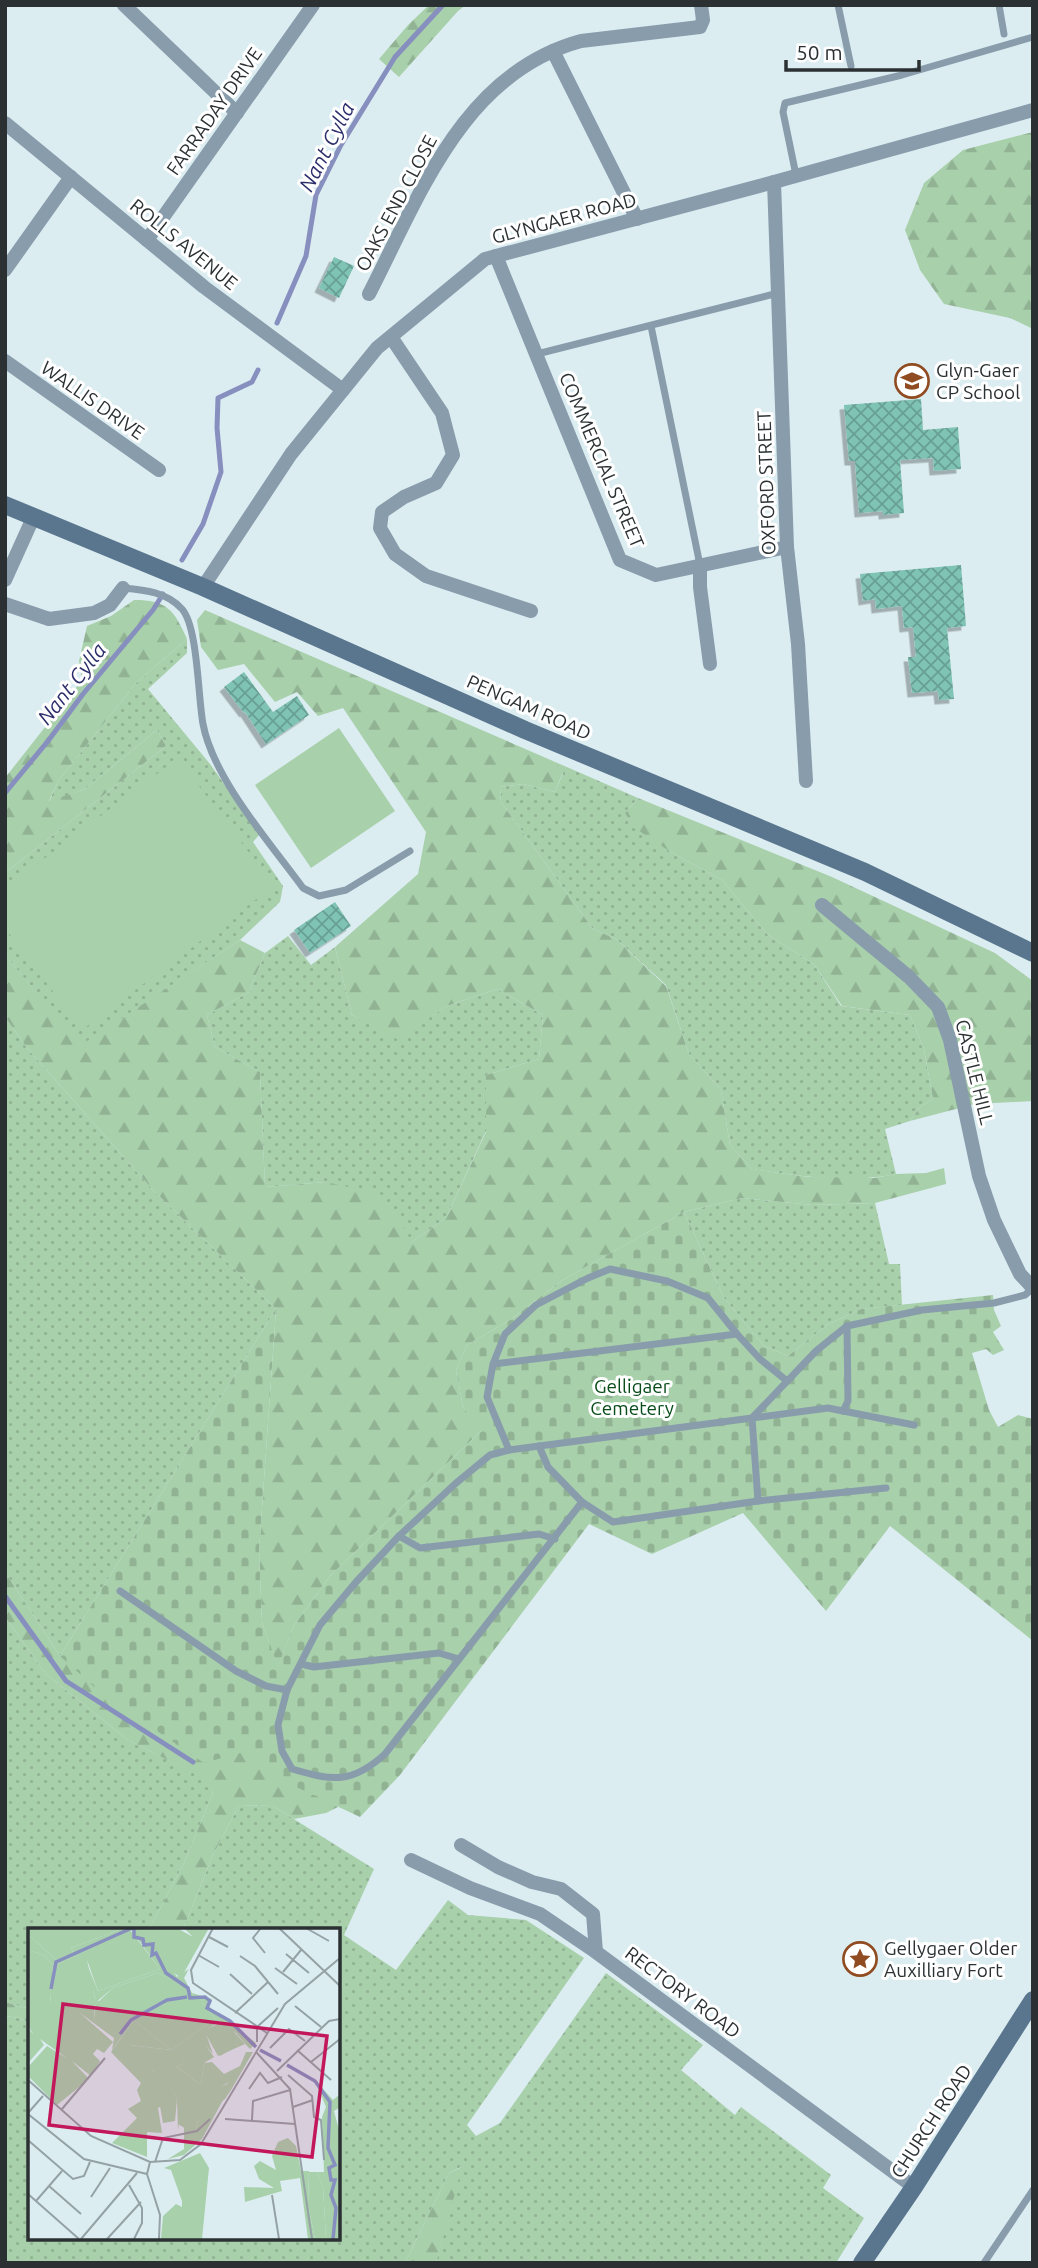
<svg xmlns="http://www.w3.org/2000/svg" width="1038" height="2268" viewBox="0 0 1038 2268" font-family="Ubuntu,sans-serif">
<style>
.grass{fill:url(#grass-dots)}
.forest{fill:url(#forest-firs)}
.cemetery{fill:url(#cemetery-stones)}
.pitch{fill:#a8d0ab}
.lines{fill:none;stroke-linecap:round;stroke-linejoin:round}
.stream{stroke:#878fbf;stroke-width:5}
.building{fill:url(#building-cross-hatch);filter:url(#shadow)}
.service{stroke:#899cac;stroke-width:7}
.minor{stroke:#899cac;stroke-width:14}
.secondary{stroke:#5a768e;stroke-width:18}
.labels{text-anchor:middle;stroke-width:6;stroke-linejoin:round;paint-order:stroke}
.street-label{font-size:19px;fill:#2b3133;stroke:#fff}
.poi-label{font-size:19px;fill:#2b3133;stroke:#fff;text-anchor:start}
.park-label{font-size:19px;fill:#094d1b;stroke:#fff}
.water-label{font-size:21px;font-style:italic;fill:#2b2e6a;stroke:#fff}
.inset-river{fill:none;stroke:#878fbf;stroke-width:3.5}
.inset-road{fill:none;stroke:#95a2a5;stroke-width:2}
.view{fill:#c2185b;fill-opacity:0.15;stroke:#c2185b;stroke-width:3.5}
.inset-edge{fill:none;stroke:#2b3133;stroke-width:3.5}
</style>
<defs>
<pattern id="grass-dots" width="8" height="8" patternUnits="userSpaceOnUse" patternTransform="scale(1.75)"><rect width="8" height="8" fill="#a8d0ab"/><path d="M2 2h.1M6 6h.1" fill="none" stroke="#91b394" stroke-width="1.8" stroke-linecap="round"/></pattern>
<pattern id="forest-firs" width="22" height="20" patternUnits="userSpaceOnUse" patternTransform="scale(1.75)"><rect width="22" height="20" fill="#a8d0ab"/><path d="M5 1l3.5 6h-7zM16 11l3.5 6h-7z" fill="#91b394"/></pattern>
<pattern id="cemetery-stones" width="16" height="16" patternUnits="userSpaceOnUse" patternTransform="scale(1.75)"><rect width="16" height="16" fill="#a8d0ab"/><path d="M2 7V4a2 2 0 0 1 4 0v3zM10 15v-3a2 2 0 0 1 4 0v3z" fill="#91b394"/></pattern>
<pattern id="building-cross-hatch" width="8" height="8" patternUnits="userSpaceOnUse" patternTransform="scale(1.75)"><rect width="8" height="8" fill="#7fc3b5"/><path d="M0 0l8 8M0 8l8-8" fill="none" stroke="#689f94"/></pattern>
<filter id="shadow"><feDropShadow dx="-4.5" dy="4.5" stdDeviation="0" flood-color="#0004"/></filter>
</defs>
<rect width="100%" height="100%" fill="#dcedf1"/>
<g class="grass">
<path d="M187 639V653L148 689 210 764 260 834 253 842 283 886 280 902 240 940 81 1046 5 955V873L166 746 157 730 85 789 49 802 58 781 136 683Z"/>
<path d="M553 761 638 798 625 813 669 851 722 880 768 935 814 964 841 1006 910 1015 924 1049 933 1099 920 1107 910 1121 885 1129 896 1174C849 1184 800 1176 752 1169L730 1145 721 1090 689 1054 666 985 616 939 593 929 501 802 500 787 523 784 555 792 563 773Z"/>
<path d="M288 936 311 965 335 947 352 1015 397 1038 447 1006 497 989 543 1015 539 1059 486 1075V1131L446 1218 412 1242 326 1182 265 1187 260 1072 215 1047 207 1015 249 992 265 953Z"/>
<path d="M5 1017 27 1048 153 1190 276 1309 60 1656 5 1572Z"/>
<path d="M742 1198 813 1205 875 1203 889 1264H900L902 1305 861 1309 827 1325 788 1356 764 1346 724 1298 684 1212Z"/>
<path d="M5 1617 46 1674 128 1740 200 1776 213 1793 184 1863 149 1930H30V2009L5 2002Z"/>
<path d="M239 1805 273 1806 374 1869 344 1935 396 1970 448 1900 468 1915 526 1920 584 1958 467 2125 476 2136 500 2123 606 1973 703 2045 681 2070 735 2115 741 2107 831 2175 823 2188 864 2218 836 2263H434L438 2256 461 2167 449 2173 405 2263H5V2016L19 2018 30 2023V2238H338V1930H183L212 1857Z"/>
</g>
<g class="forest">
<path d="M429 5H466L458 11 399 77 379 59 408 25Z"/>
<path d="M1033 132V329L1010 318 944 304 920 270 905 230 924 183 963 150Z"/>
<path d="M134 600C167 600 174 610 187 639L136 683 58 781 49 801 85 789 157 730 166 746 5 873V778L82 680 79 661 87 626 111 616Z"/>
<path d="M205 610 553 761 563 772 555 792 523 784 500 787 501 802 593 929 616 939 666 986 689 1054 721 1090 730 1145 752 1169 809 1177 874 1178 896 1174 926 1173 944 1168 946 1184 875 1203 813 1205 742 1198 684 1212 561 1281 510 1320 467 1345 456 1370 463 1407 482 1430 330 1576 293 1627 278 1668 262 1622 259 1551 276 1309 153 1190 27 1048 5 1017V955L81 1045 240 940 265 953 249 992 207 1015 215 1047 260 1072 265 1187 326 1182 383 1195 412 1242 446 1218 486 1132V1075L539 1059 543 1015 497 989 447 1006 397 1039 352 1015 335 947 418 874 426 832 343 708 318 716 297 692 275 702 244 664 218 670 201 647 197 620Z"/>
<path d="M638 798 832 877 995 953 1033 981V1101L975 1104 910 1121 920 1107 933 1099 924 1049 910 1015 842 1006 814 964 768 935 722 880 669 851 635 828 625 813Z"/>
<path d="M5 1572 60 1656 247 1751 338 1807 326 1813 294 1819 273 1806 239 1805 212 1857 183 1930H149L184 1863 213 1793 199 1776 128 1740 46 1674 5 1617Z"/>
<path d="M5 2002 30 2009V2023L19 2018 5 2016Z"/>
<path d="M462 2167 438 2257 434 2263H405L449 2173Z"/>
</g>
<path class="cemetery" d="M684 1212 724 1298 764 1346 788 1356 827 1325 861 1309 993 1295 994 1310 1001 1326 993 1332 1004 1350 993 1355 986 1349 972 1353 989 1410 998 1427 1018 1415 1033 1419V1641L890 1526 826 1611 743 1513 652 1554 589 1524 400 1775 360 1817 279 1779 247 1751 204 1763 100 1692 60 1656 276 1309 259 1551 262 1622 278 1667 293 1627 330 1576 481 1431 463 1407 456 1370 467 1345 510 1320 561 1281Z"/>
<g class="pitch">
<path d="M339 728 395 811 311 868 255 785Z"/>
<path d="M178 758 274 886 82 1030 5 928V888Z"/>
</g>
<g class="lines">
<g class="stream">
<path d="M277 323 306 256 316 195 341 145 395 57 443 5"/>
<path d="M182 560 203 524 221 472 217 428 218 398 252 382 258 370"/>
<path d="M5 793 48 741 83 694 153 610 163 594"/>
<path d="M5 1596 66 1681 193 1762"/>
</g>
</g>
<g class="building">
<path d="M334 257 354 266 339 298 319 288Z"/>
<path d="M921 399 923 430 958 427 961 469 934 471 933 458 900 460 904 513 883 515V511L859 513 855 461H849L844 405Z"/>
<path d="M961 565 966 626 947 628 954 699 939 700 938 691 912 693 908 657H916L913 627 904 628 902 606 876 609 875 599 863 601 860 574Z"/>
<path d="M244 672 273 712 297 696 309 715 266 744 245 712 244 713 224 687Z"/>
<path d="M335 902 351 926 310 953 294 930Z"/>
</g>
<g class="lines">
<g class="service">
<path d="M838 5 851 66"/>
<path d="M999 5 1004 34"/>
<path d="M796 175 783 112 785 103 902 75 1033 37"/>
<path d="M651 326 700 565"/>
<path d="M537 354 778 293"/>
<path d="M123 588C145 590 167 592 182 609 198 627 198 698 203 724 213 778 270 843 303 888L319 896 346 890 410 851"/>
<path d="M737 1334 760 1359 787 1381"/>
<path d="M493 1364 737 1334 708 1298 667 1281 610 1269 588 1278 536 1305 505 1334 493 1364 487 1397 509 1450"/>
<path d="M843 1411 848 1401 847 1326"/>
<path d="M539 1446 548 1467 582 1502"/>
<path d="M886 1488 758 1501 613 1522 582 1502 385 1754C352 1784 333 1781 292 1769L282 1751 278 1725 287 1690 320 1625 356 1582 399 1536 455 1484 490 1455 509 1450 752 1418 816 1351 847 1326 922 1310 994 1303 1025 1295 1033 1288"/>
<path d="M758 1501 752 1418 828 1408 914 1425"/>
<path d="M399 1536 420 1548 539 1534 555 1539"/>
<path d="M120 1591 236 1671 266 1686 287 1690"/>
<path d="M301 1664 314 1667 439 1653 459 1659"/>
<path d="M984 2263 1033 2190"/>
</g>
<g class="minor">
<path d="M124 5 237 113"/>
<path d="M553 51 637 219"/>
<path d="M5 123 204 287 343 390"/>
<path d="M774 182 787 547 798 644 806 781"/>
<path d="M147 240 313 5"/>
<path d="M496 256 620 560 656 575 787 547"/>
<path d="M5 270 71 177"/>
<path d="M369 294C420 195 463 73 581 41L700 27 703 20 701 5"/>
<path d="M391 337 442 413 453 455 436 483 404 497 382 512 380 528 395 554 426 576 531 611"/>
<path d="M5 361 159 470"/>
<path d="M700 568V587L710 664"/>
<path d="M5 580 33 518"/>
<path d="M203 587 291 454 377 348 485 259 774 182 1033 110"/>
<path d="M5 604 49 619 94 613 110 605 123 588"/>
<path d="M822 905 909 977 938 1007 950 1040 979 1176 994 1220 1020 1274 1033 1288"/>
<path d="M461 1845 498 1867 532 1882 561 1889 593 1914 596 1952"/>
<path d="M411 1860 470 1888 540 1914 596 1952 914 2187"/>
</g>
<g class="secondary">
<path d="M5 505 203 587 525 730 865 872 1033 953"/>
<path d="M862 2263 914 2187 1033 2000"/>
</g>
</g>
<defs>
<g id="school-ring" transform="scale(1.75)"><circle r="9.5" fill="#fff" stroke="#904b20" stroke-width="1.5"/><path d="M0-5L7-2L0 1L-7-2ZM-4 1L0 2.5L4 1V4Q0 6-4 4Z" fill="#904b20"/></g>
<g id="sight-ring" transform="scale(1.75)"><circle r="9.5" fill="#fff" stroke="#904b20" stroke-width="1.5"/><path d="M0-6L1.8-2.2L6-1.7L2.9 1.2L3.7 5.4L0 3.3L-3.7 5.4L-2.9 1.2L-6-1.7L-1.8-2.2Z" fill="#904b20"/></g>
</defs>
<g fill-rule="evenodd">
<use href="#school-ring" x="912" y="381"/>
<use href="#sight-ring" x="860" y="1959"/>
</g>
<g class="labels">
<g class="street-label">
<text transform="translate(214 111) rotate(-55)" y="7">FARRADAY DRIVE</text>
<text transform="translate(396 203) rotate(-62)" y="7">OAKS END CLOSE</text>
<text transform="translate(564 218) rotate(-15)" y="7">GLYNGAER ROAD</text>
<text transform="translate(184 244) rotate(39)" y="7">ROLLS AVENUE</text>
<text transform="translate(93 400) rotate(35)" y="7">WALLIS DRIVE</text>
<text transform="translate(602 460) rotate(67)" y="7">COMMERCIAL STREET</text>
<text transform="translate(766 483) rotate(-92)" y="7">OXFORD STREET</text>
<text transform="translate(529 707) rotate(24)" y="7">PENGAM ROAD</text>
<text transform="translate(975 1072) rotate(76)" y="7">CASTLE HILL</text>
<text transform="translate(683 1992) rotate(37)" y="7">RECTORY ROAD</text>
<text transform="translate(931 2121) rotate(-57)" y="7">CHURCH ROAD</text>
</g>
<g class="poi-label">
<text x="936" y="377">Glyn-Gaer<tspan x="936" dy="22">CP School</tspan></text>
<text x="884" y="1955">Gellygaer Older<tspan x="884" dy="22">Auxilliary Fort</tspan></text>
</g>
<g class="park-label">
<text x="632" y="1393">Gelligaer<tspan x="632" dy="22">Cemetery</tspan></text>
</g>
<g class="water-label">
<text transform="translate(327 147) rotate(-63)" y="7">Nant Cylla</text>
<text transform="translate(72 684) rotate(-52)" y="7">Nant Cylla</text>
</g>
</g>
<g transform="translate(28 1928)">
<rect width="312" height="312" fill="#dcedf1"/>
<path d="M0 0H96L43 20 45 25 28 32 0 6ZM149 0 165 9 156 0H181L153 50 138 39 127 16 108 1ZM102 2 132 41 70 63 59 32 67 71 71 73 85 60 130 45 158 59 159 68 137 71 104 90 88 108 66 91 68 77 62 85H52L85 114 76 125 69 121 65 126 72 133 63 148 44 133 61 151 29 177 0 148V139L19 118 40 131 12 111 16 117 0 135V100L6 107 0 98V22L16 27 25 37 22 77 30 36ZM162 71 173 72 187 91 143 122 106 92 134 77ZM195 93 210 117 205 103 222 121 217 116 190 128 176 103ZM178 118 186 129 176 135 173 157 149 139 155 136 157 122ZM201 155 203 162 197 171 170 192 168 200 158 201 150 196 152 179ZM149 171 147 193 135 195 132 178ZM172 225 181 240 174 311H133L135 288 148 276 154 279V273L143 242 136 240ZM281 244H289L295 259 298 311H287L280 277Z" fill="#a8d0ab"/>
<path d="M96 0H109L127 16 149 49 161 41 156 50 164 65 184 71 180 78 228 115 222 121 206 103 210 117 192 93 177 103 185 126 178 118 171 123 158 122 155 136 149 139 173 157 176 135 184 134 196 146 212 138 218 124H225L203 162 199 155 175 172 153 179 150 202 149 171 136 144H126L101 117 143 122 187 91 173 72 134 77 106 92 84 122 86 110 52 85 44 89 46 85 50 82 62 85 67 75 66 91 88 107 104 90 137 71 159 68 157 59 130 45 85 60 68 74 57 31 70 63 132 41 103 2 30 36 26 78 22 77 25 37 16 27 0 22V6L28 32 45 25 43 20ZM287 152 305 172 311 167V180L306 183 311 202V311H298L295 259 289 244H296L294 189 298 179ZM196 170 174 211 156 227 140 231 156 221V198L168 200 170 192ZM260 210 268 218 273 243H281L280 277 287 311H280L272 250 252 253 254 263 217 274 216 259 246 260 231 251 226 238 232 233 248 242 244 228 250 214Z" fill="#a8d0ab"/>
<path d="M106 92 143 122 102 117 126 144 136 143 149 171 130 180 134 205 119 204V229L84 215 109 190 100 181 113 173 109 162 113 155 83 124Z" fill="#a8d0ab"/>
<path d="M194 94 209 118 192 128 178 103Z" fill="#a8d0ab"/>
<path class="inset-river" d="M106 0V9L115 11 116 17 125 16 124 27 128 25 138 45 160 60 162 70 177 69 182 73 179 80 202 93 228 119M23 61 28 34 104 0M92 106 103 92 139 72 159 69M232 122 253 133M259 137 287 153 302 174 300 220 307 237 301 240 303 252H307L303 267 308 280 305 311"/>
<path class="inset-road" d="M185 0 163 42 165 55 239 105M233 0 225 10 237 25M251 0 312 58M278 0 301 13M181 9 200 19M258 26 281 45M170 27 191 39M212 28 227 38 250 66M247 40 269 56M255 44 273 22M202 46 224 66M267 78 293 99M207 85 240 54M229 114V99L250 80M242 120 261 101 277 113M269 122 303 152M228 124 262 161 284 311M283 134 312 111M249 143 301 93 312 91M260 147 284 168 286 189 293 192 296 232M0 152 63 208 122 234 152 232 173 216 257 76 312 30M221 161 232 145 240 155 254 149M265 179 285 172M34 181 77 130M0 185 15 168M0 186 56 231 119 246M197 191 267 196M224 192 225 173 262 162M1 213 45 251 56 248 62 234M122 234 119 246 132 287 131 311M127 234 135 210 169 203 182 191M101 257 114 280V295L106 311M21 258 53 286M0 266 51 311M244 267 251 311M63 269 82 240M8 273 34 243M53 311 109 245M79 311 113 274"/>
<path class="view" d="M35 76 299 108 284 229 21 197Z"/>
<rect width="312" height="312" class="inset-edge"/>
</g>
<rect width="1038" height="2268" fill="none" stroke="#2b3133" stroke-width="14"/>
<path d="M786 60v10h133v-10" fill="none" stroke="#2b3133" stroke-width="3.5"/>
<text x="796" y="60" font-size="21" fill="#2b3133" stroke="#ffffff" stroke-width="5" paint-order="stroke">50 m</text>
</svg>
